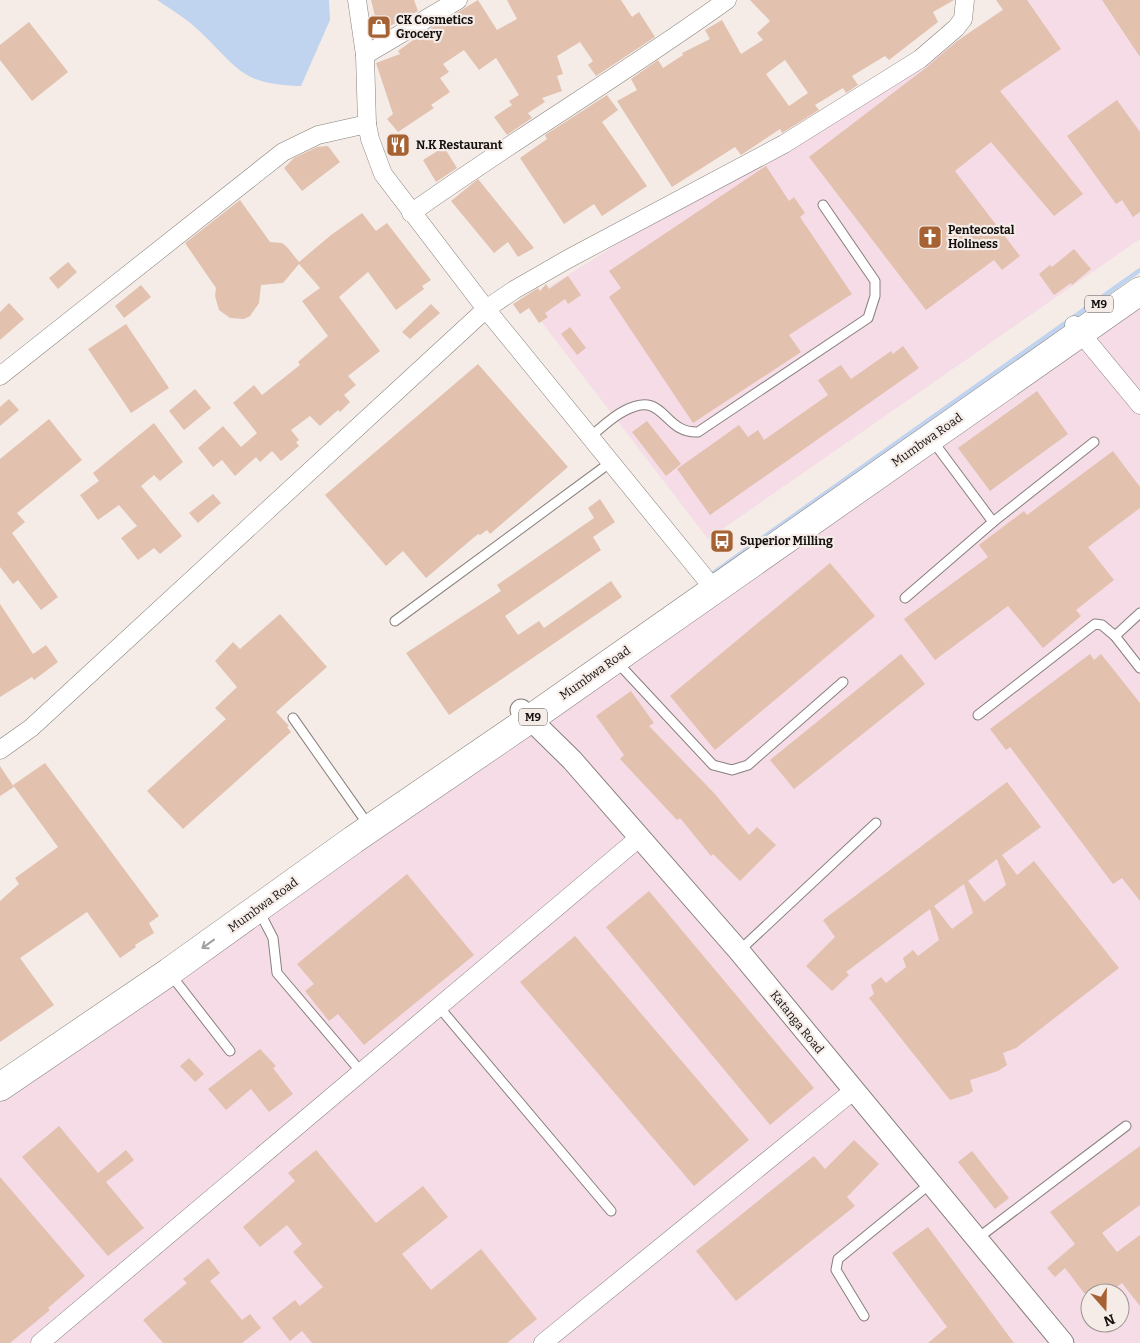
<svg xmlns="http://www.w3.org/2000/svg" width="1140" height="1343" viewBox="0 0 1140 1343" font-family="Bitter,serif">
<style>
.industrial{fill:#f5dce6;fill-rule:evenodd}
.water{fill:#c0d3ef}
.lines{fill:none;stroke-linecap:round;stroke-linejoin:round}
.stream{stroke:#c0d3ef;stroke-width:4.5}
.building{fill:#e2c1af;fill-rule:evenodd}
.service-casing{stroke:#88807c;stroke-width:11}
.minor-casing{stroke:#88807c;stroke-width:19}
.tertiary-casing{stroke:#88807c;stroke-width:23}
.primary-casing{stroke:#88807c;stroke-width:29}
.service{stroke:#fff;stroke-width:9}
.minor{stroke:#fff;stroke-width:18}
.tertiary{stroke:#fff;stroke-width:21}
.primary{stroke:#fff;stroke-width:28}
.oneway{stroke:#a19f9f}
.labels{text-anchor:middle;stroke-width:4.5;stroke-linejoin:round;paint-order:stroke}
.shield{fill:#f5ece7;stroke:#575250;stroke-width:1}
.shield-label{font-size:11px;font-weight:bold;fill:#13100f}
.poi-label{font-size:12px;font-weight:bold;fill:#13100f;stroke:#f5ece7;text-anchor:start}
.street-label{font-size:12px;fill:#13100f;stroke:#f5ece7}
</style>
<rect width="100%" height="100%" fill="#f5ece7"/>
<g class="industrial">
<path d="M1015 0H1140V239L708 539 540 320 544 290 750 161 894 87Z"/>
<path d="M1140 305V1343H0V1082ZM1090 1293H1120V1323H1090Z"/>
</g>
<path class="water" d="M157 0H329L330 20 301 86C238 85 237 65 195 27 184 17 170 9 157 0Z"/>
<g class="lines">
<path class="stream" d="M709 576 1140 270"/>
</g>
<g class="building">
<path d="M371 0H414L418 11 379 32Z"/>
<path d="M478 0 497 30 517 19 507 0H621L632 17 639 12 655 37 596 76 588 65 593 61 580 42 557 56 563 74 557 76 562 91 542 98 545 102 528 113 532 118 507 135 494 117 512 105 509 101 519 95 496 58 479 70 464 50 443 64 449 72 440 78 450 92 431 105 434 108 398 132 387 119 393 114 376 63 400 54 398 51 420 35Z"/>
<path d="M750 0H954L933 12 938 22 889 60 885 56 852 76 858 85 846 93 843 88 815 105 819 110 782 133 780 129 741 155 735 147 672 187 617 101 637 90 631 79 658 60 663 68 683 55 682 53 710 39 705 30 722 20 741 54 763 40 757 33 770 21ZM785 60 808 93 789 106 766 74Z"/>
<path d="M996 0H1027L1061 49 1000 91 1083 194 1054 216 991 142 955 171 1020 256 1002 270 994 260 926 310 809 157 927 67 957 41 1003 10Z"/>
<path d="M1102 0H1140V57Z"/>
<path d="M29 22 68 72 32 101 0 60V45Z"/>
<path d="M607 95 618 110 602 122 647 186 602 216 594 204 564 224 520 158 547 139 545 135Z"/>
<path d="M1117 100 1140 132V212L1133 217 1122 200 1116 204 1067 136Z"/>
<path d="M328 146 340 162 302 191 284 168 294 158 317 147Z"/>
<path d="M444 147 457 168 436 182 423 160Z"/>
<path d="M766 166 789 201 794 197 805 213 800 217 852 294 789 335 801 352 693 423 609 297 621 288 609 271Z"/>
<path d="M478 179 534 248 518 257 508 242 494 253 451 201Z"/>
<path d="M240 200 270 242 282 243 287 247 299 262 331 235 362 213 376 231 387 223 431 280 422 286 424 289 396 310 368 272 339 297 380 351 348 376 356 385 344 395 350 402 340 412 338 410 320 426 310 416 291 430 299 440 296 442 299 446 281 461 272 451 260 462 256 457 235 476 222 460 213 467 198 448 223 426 241 447 257 433 233 403 254 385 262 395 300 365 298 362 328 336 302 301 320 288 299 264 283 283 261 285 259 303 250 316 244 319 230 318 219 310 215 296 216 288 185 243Z"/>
<path d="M1074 249 1091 269 1072 285 1071 283 1054 295 1039 274 1050 265 1052 267Z"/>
<path d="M68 262 77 272 58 289 49 278Z"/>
<path d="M568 276 581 295 568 304 565 299 545 313 548 317 539 323 529 308 520 314 513 304 538 288 540 291 546 284 549 289Z"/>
<path d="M141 285 151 297 124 318 115 306Z"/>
<path d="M9 303 24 319 0 340V312Z"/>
<path d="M431 304 440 313 410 339 402 332Z"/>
<path d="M126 324 169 388 131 413 88 349Z"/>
<path d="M570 327 586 348 577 355 561 334Z"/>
<path d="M903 346 919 368 710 515 677 469 739 425 748 437 758 430 764 440 828 395 818 380 841 365 851 379 891 351 893 354Z"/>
<path d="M478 364 568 467 490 534 487 530 480 535 478 534 426 578 403 551 386 566 325 495Z"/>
<path d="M195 389 211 408 184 430 169 411Z"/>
<path d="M1037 391 1068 434 990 491 958 448Z"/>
<path d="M9 399 19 410 0 426V407Z"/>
<path d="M49 419 82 460 17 513 25 522 12 533 58 597 41 610 18 580 13 584 0 567V459Z"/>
<path d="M647 421 681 464 666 476 632 432Z"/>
<path d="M154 423 183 462 160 481 154 475 141 486 182 536 160 554 154 548 138 560 121 538 137 526 119 505 98 520 80 495 99 481 93 473Z"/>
<path d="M1113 451 1140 487V508L1088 547 1114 580 1076 610 1081 616 1043 648 1008 606 935 660 904 619 988 557 979 545 1024 511 1027 515Z"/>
<path d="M213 494 221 503 198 523 189 513Z"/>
<path d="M600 499 615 522 593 537 601 550 505 616 518 635 539 621 544 628 611 581 622 597 449 715 406 653 501 591 497 585 594 518 588 508Z"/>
<path d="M830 563 875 616 715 750 670 696Z"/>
<path d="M0 604 33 654 46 645 58 662 34 680 32 677 0 697Z"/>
<path d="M280 614 327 667 276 712 289 726 287 727 291 732 183 829 147 791 226 719 215 708 237 687 215 661 233 642 240 649Z"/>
<path d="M901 654 925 684 794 789 770 760Z"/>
<path d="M1090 654 1094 660 1101 654 1140 703V901L1122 878 1113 884 1010 747 1006 750 990 729Z"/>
<path d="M631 691 654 723 649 726 714 793 749 835 757 827 776 845 740 881 713 854 711 856 680 818 677 820 620 759 624 755 596 716Z"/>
<path d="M45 763 159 916 149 923 154 933 135 945 136 947 120 958 87 912 20 958 54 1005 0 1042V901L19 884 15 878 58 847 13 785Z"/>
<path d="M0 766 14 787 0 796Z"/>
<path d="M1007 782 1041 827 1002 855 1017 875 1034 861 1119 968 1016 1048 1003 1053 1007 1065 998 1071 970 1080 973 1091 969 1094 950 1100 869 998 874 994 871 985 881 977 886 983 906 967 903 958 913 950 918 956 939 940 930 909 846 972 849 975 832 991 806 966 835 937 823 920ZM997 859 1006 885 984 902 968 881ZM964 884 973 913 952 929 934 906Z"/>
<path d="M407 874 474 955 364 1045 338 1014 329 1021 305 991 314 984 297 964Z"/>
<path d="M649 891 814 1088 770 1125 606 927Z"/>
<path d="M575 936 749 1140 694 1186 520 982Z"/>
<path d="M260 1049 276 1066 273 1068 293 1094 269 1112 251 1089 226 1110 208 1089Z"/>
<path d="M189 1058 204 1074 195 1082 180 1066Z"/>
<path d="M59 1126 98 1173 126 1150 134 1160 106 1182 144 1228 108 1256 22 1157Z"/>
<path d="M854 1140 879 1164 847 1197 855 1206 736 1301 696 1251 814 1156 825 1169Z"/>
<path d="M1140 1146V1205L1102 1233 1117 1252 1140 1235V1306L1122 1283 1108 1293H1084L1065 1268 1055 1277 1047 1268 1075 1244 1050 1212Z"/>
<path d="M316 1150 376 1223 423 1186 448 1217 402 1254 431 1290 481 1249 537 1319 507 1343H312L302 1331 290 1341 272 1318 295 1300 300 1306 323 1287 293 1252 302 1244 287 1225 260 1247 243 1227 295 1181 288 1173Z"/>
<path d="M972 1151 1009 1198 995 1209 958 1162Z"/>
<path d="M0 1177 85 1276 48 1308 50 1310 10 1343H0Z"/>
<path d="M928 1227 1014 1343H928L947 1327 892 1253Z"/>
<path d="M208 1258 220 1273 210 1281 242 1320 250 1314 261 1328 242 1343H163L143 1320 187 1283 183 1279Z"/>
</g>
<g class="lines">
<g class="service-casing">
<g id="service">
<path d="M590 437C601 428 612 417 624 411 666 389 661 433 698 432L868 318 875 296V281L823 205"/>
<path d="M932 440 993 522"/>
<path d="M905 598 993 522 1094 442"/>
<path d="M1140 613 1115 636 1140 668"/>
<path d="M395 621 611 462"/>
<path d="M616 661 713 765 732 770 748 765 843 682"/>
<path d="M978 715 1095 624 1102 625 1115 636"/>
<path d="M293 718 362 816"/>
<path d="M259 911 273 938 277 973 362 1073"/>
<path d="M739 951 876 823"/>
<path d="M171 975 230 1051"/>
<path d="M439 1007 611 1211"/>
<path d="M978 1238 1126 1126"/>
<path d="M864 1316 836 1270 838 1259 931 1183"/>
</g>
</g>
<g class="minor-casing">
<g id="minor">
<path d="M357 0 365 55 367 124 370 139 383 174 486 309 714 589"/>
<path d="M365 55 458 0"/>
<path d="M411 213C515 139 624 74 727 0"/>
<path d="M1074 325 1140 405"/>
<path d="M0 376 283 152 318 135 367 124"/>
<path d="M0 750 31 728 486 309 514 290 568 259 784 144 920 59 956 28 963 19 965 0"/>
<path d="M40 1343 640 837"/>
<path d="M543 1343 853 1091"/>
</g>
</g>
<g class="tertiary-casing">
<path id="tertiary" d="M521 710 572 760 739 951 1063 1343"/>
</g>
<g class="primary-casing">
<path id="primary" d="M0 1087 169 972 353 840 530 719 1140 291"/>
</g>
<use href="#service" class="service"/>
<use href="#minor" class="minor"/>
<use href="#tertiary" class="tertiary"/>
<use href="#primary" class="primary"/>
</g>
<defs><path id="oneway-shaft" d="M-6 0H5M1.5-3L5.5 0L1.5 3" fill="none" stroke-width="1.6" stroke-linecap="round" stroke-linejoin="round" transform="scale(1.25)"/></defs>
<use class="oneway" href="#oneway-shaft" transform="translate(208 944) rotate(144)"/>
<defs>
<g id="shop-square" transform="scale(1.25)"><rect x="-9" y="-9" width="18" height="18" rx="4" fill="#a66233" stroke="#f5ece7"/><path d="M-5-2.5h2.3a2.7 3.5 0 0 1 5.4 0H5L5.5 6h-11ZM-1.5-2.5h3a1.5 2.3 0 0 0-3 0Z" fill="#fff"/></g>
<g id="restaurant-square" transform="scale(1.25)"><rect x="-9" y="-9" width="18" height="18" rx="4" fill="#a66233" stroke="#f5ece7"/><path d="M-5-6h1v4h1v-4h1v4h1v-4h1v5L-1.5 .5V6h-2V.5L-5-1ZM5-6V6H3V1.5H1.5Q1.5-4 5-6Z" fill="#fff"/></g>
<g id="church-square" transform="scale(1.25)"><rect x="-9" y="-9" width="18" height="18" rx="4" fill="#a66233" stroke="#f5ece7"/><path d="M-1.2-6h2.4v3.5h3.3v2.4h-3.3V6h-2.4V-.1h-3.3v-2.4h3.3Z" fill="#fff"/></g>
<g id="bus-square" transform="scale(1.25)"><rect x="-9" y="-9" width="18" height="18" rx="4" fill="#a66233" stroke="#f5ece7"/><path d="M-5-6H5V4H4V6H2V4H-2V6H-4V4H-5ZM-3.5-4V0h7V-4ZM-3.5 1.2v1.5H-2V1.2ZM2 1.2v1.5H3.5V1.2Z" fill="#fff"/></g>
</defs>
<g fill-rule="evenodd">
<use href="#shop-square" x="379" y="27"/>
<use href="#restaurant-square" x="398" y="145"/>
<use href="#church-square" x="930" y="237"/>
<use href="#bus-square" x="722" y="541"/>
</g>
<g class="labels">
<g class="shield">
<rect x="1085" y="295.5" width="28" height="17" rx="4"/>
<rect x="519" y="708.5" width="28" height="17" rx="4"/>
</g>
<g class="shield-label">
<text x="1099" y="308">M9</text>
<text x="533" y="721">M9</text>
</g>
<g class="poi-label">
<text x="396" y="24">CK Cosmetics<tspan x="396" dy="14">Grocery</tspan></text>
<text x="416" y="149">N.K Restaurant</text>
<text x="948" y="234">Pentecostal<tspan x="948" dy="14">Holiness</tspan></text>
<text x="740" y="545">Superior Milling</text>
</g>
<g class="street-label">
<text transform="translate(927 440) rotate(-35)" y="4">Mumbwa Road</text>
<text transform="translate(595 673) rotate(-35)" y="4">Mumbwa Road</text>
<text transform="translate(263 905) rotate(-36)" y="4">Mumbwa Road</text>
<text transform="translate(797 1022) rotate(51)" y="4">Katanga Road</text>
</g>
</g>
<g transform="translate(1105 1308) rotate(160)"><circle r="24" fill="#f5ece7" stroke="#9b9491"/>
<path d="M0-4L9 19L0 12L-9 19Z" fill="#a66233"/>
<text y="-8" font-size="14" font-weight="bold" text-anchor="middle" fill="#13100f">N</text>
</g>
</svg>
